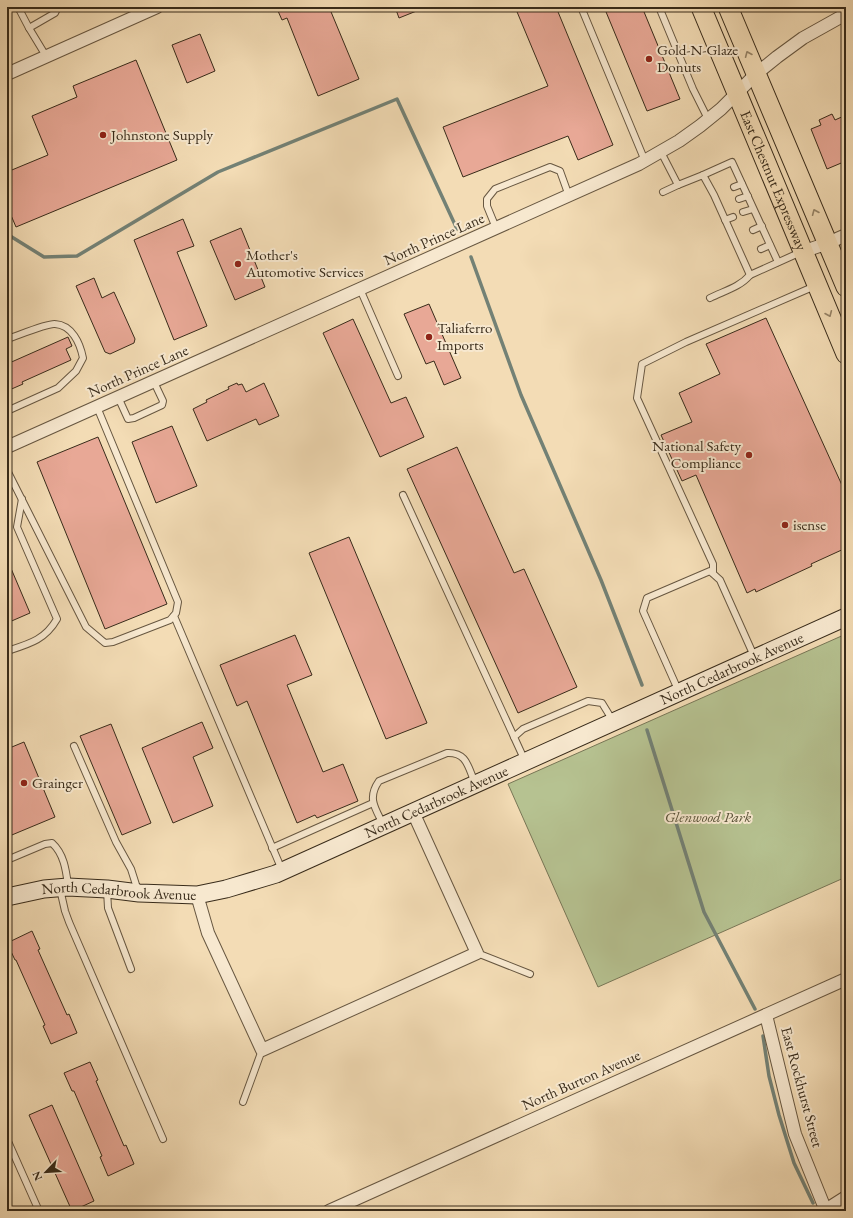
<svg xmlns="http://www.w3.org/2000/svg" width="853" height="1218" viewBox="0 0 853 1218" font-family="'EB Garamond',serif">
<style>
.green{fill:#b6c291;stroke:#777656}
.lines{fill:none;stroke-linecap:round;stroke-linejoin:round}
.stream{stroke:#738175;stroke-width:3.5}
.building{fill:#e8a896;stroke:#382b1a}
.lane-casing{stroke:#675741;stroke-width:8}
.street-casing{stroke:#675741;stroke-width:14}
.secondary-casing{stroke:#382b1a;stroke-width:19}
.primary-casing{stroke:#382b1a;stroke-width:21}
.lane{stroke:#f7e8cf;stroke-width:6}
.street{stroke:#f7e8cf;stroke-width:12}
.secondary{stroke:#f7e8cf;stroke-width:17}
.primary{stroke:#f3dcb5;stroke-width:19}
.oneway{stroke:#968468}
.poi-dot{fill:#8f2418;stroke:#f7e8cf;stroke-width:1.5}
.labels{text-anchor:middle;stroke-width:4;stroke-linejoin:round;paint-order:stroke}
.poi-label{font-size:15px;fill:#382b1a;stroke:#f7e8cf;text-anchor:start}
.street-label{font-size:15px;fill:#382b1a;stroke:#f7e8cf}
.park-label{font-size:15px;font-style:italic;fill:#585138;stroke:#f7e8cf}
</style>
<rect width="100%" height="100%" fill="#f3dcb5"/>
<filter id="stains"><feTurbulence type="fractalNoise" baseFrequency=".005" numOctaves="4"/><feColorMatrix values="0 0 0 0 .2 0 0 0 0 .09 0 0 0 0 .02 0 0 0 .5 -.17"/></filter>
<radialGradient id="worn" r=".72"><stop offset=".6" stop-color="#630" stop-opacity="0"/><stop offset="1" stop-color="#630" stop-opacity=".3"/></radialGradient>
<path class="green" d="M846 634V877L598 987 508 784Z"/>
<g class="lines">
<g class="stream">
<path d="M7 234 44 257 77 256 218 172 397 99 457 229"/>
<path d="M471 257 521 395 601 580 642 685"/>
<path d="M647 730 704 912 755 1009"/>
<path d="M763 1036 769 1076 779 1115 794 1163 813 1203"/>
</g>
</g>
<g class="building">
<path d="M288 7H329L359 79 318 96 287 18 282 20 278 11Z"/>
<path d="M395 7H424V8L399 18Z"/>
<path d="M515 7H556L613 145 578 160 568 136 463 177 443 127 548 86Z"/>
<path d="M604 7H642L680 99 647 111Z"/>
<path d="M200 34 215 71 187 83 172 45Z"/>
<path d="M136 60 177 160 16 227 7 206V172L48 155 32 116 77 97 73 86Z"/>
<path d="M832 114 835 120 846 115V161L827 169 811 129 821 125 819 120Z"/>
<path d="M183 219 194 246 177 252 207 326 174 340 134 240Z"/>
<path d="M241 228 265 287 235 300 210 241Z"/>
<path d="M94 278 102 298 114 292 135 339 134 343 110 354 105 352 76 286Z"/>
<path d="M429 304 461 378 444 385 434 361 426 364 404 314Z"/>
<path d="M766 318 846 494V548L811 564 812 566 756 592 755 589 747 593 696 475 682 481 661 435 692 422 679 393 720 374 706 344Z"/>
<path d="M353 319 391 403 406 397 424 437 380 457 323 333Z"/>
<path d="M68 337 72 346 66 349 71 360 22 382 23 384 7 391V364Z"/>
<path d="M237 383 238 385 242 384 246 392 264 383 279 416 259 425 256 419 207 441 193 409 207 402 206 400 229 389 228 387Z"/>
<path d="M172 426 197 486 156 503 132 442Z"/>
<path d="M98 437 167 604 105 629 37 462Z"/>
<path d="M457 447 514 573 524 569 577 687 518 713 407 469Z"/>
<path d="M349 537 427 723 386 739 309 553Z"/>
<path d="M7 559 30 613 7 623Z"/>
<path d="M295 635 312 675 287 685 323 772 343 764 358 801 317 818 315 815 297 823 247 701 237 706 220 665Z"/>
<path d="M202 722 213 748 193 757 213 806 173 823 142 748Z"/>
<path d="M111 724 151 823 122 835 80 736Z"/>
<path d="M24 742 55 817 7 837V749Z"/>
<path d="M32 931 40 949 38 950 67 1015 69 1014 77 1033 51 1044 43 1026 45 1025 16 960H15L7 943Z"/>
<path d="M90 1062 98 1080 96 1081 124 1146 126 1145 134 1164 108 1176 100 1157 102 1156 74 1091H72L64 1073Z"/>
<path d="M52 1105 94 1201 72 1211 29 1115Z"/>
</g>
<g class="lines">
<g class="lane-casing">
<g id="lane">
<path d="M18 7 29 28 46 56"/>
<path d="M581 7 645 161"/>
<path d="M659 7 693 89 708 119"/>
<path d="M29 28 55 13 58 7"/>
<path d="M661 152 678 185 703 175 714 195 750 275 801 252"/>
<path d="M703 175 732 162 778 262"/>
<path d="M734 187 742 184"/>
<path d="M663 192 678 185"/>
<path d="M739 199 748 196"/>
<path d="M743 212 753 209"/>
<path d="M725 220 733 217"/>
<path d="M496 228 487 206V199L495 189 550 167 560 171 569 196"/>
<path d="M753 230 762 226"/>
<path d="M761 249 770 245"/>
<path d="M360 289 398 376"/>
<path d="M710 298C724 291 740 287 750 275"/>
<path d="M7 339C17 336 47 323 55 324 72 325 80 343 83 358L76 371 58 388 7 411"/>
<path d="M118 397 128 419 134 418 162 405 163 401 154 382"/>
<path d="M7 470 86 627 105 643 113 642 170 620 176 613 178 602 97 407"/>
<path d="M403 495 514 737"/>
<path d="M713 573V564L637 398 642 364 686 342 815 286"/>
<path d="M174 616 282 870"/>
<path d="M7 651C29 644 45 640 57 619L17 527 22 499"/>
<path d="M679 692 643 611 647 598 710 571 720 580 754 656"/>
<path d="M74 746 116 842 131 869 138 891"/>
<path d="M525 761 514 737 523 729 588 701 602 703 613 721"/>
<path d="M383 824C375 808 367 798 379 781L447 753C467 752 468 767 475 783"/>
<path d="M272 848 373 803"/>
<path d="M7 860 45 844 52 843C64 854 66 870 68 885"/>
<path d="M60 889 65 911 69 922 163 1139"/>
<path d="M107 890 108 908 131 969"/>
<path d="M477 953 530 974"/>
<path d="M243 1102 262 1050"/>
<path d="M7 1139 39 1211"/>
</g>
</g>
<g class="street-casing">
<g id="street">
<path d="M7 74 157 7"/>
<path d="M802 252 828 243 846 235"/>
<path d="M7 447 639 164 679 141 700 126 721 109 756 74 777 57 803 38 846 14"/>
<path d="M197 895 208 933 262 1050 477 953 413 812"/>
<path d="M766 1015 795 1134 826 1211"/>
<path d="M329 1211 846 979"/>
<path d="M824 1211 846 1197"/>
</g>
</g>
<g class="secondary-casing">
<g id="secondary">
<path id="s1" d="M7 897 44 889 68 887 107 889 139 893 197 895 226 889 276 874 846 617"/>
</g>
</g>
<g class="primary-casing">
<g id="primary">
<path id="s2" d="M701 7 846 354"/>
<path d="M728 7 846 287"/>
</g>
</g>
<use href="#lane" class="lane"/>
<use href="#street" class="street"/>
<use href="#secondary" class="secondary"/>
<use href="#primary" class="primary"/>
</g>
<defs><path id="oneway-chevron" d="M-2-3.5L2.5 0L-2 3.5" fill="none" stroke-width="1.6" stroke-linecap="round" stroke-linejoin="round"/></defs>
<g class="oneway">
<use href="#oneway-chevron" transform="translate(748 54) rotate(-113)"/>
<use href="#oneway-chevron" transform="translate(815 212) rotate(-113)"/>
<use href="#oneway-chevron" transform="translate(829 314) rotate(67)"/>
</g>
<g class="poi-dot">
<circle cx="649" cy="59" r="4"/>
<circle cx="103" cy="135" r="4"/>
<circle cx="238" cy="264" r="4"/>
<circle cx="429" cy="337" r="4"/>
<circle cx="749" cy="455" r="4"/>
<circle cx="785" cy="525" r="4"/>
<circle cx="24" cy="783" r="4"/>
</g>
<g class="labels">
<g class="poi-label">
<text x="657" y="55">Gold-N-Glaze<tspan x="657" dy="17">Donuts</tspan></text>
<text x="111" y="140">Johnstone Supply</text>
<text x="246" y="260">Mother's<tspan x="246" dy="17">Automotive Services</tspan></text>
<text x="437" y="333">Taliaferro<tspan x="437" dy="17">Imports</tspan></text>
<text x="741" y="451" text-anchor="end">National Safety<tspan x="741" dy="17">Compliance</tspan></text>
<text x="793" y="530">isense</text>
<text x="32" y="788">Grainger</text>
</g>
<g class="street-label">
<text dy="5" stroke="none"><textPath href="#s2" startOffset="188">East Chestnut Expressway</textPath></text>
<text transform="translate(434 239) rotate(-24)" y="5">North Prince Lane</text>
<text transform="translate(138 371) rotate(-24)" y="5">North Prince Lane</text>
<text dy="5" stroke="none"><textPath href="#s1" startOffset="773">North Cedarbrook Avenue</textPath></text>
<text dy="5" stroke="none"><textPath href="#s1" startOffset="449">North Cedarbrook Avenue</textPath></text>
<text dy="5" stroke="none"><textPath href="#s1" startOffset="113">North Cedarbrook Avenue</textPath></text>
<text transform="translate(581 1080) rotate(-24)" y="5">North Burton Avenue</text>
<text transform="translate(802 1087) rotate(75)" y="5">East Rockhurst Street</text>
</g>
<g class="park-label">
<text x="708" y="822">Glenwood Park</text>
</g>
</g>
<rect width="853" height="1218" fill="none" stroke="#f3dcb5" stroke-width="24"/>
<rect x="8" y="8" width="837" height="1202" fill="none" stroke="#382b1a" stroke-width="2"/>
<rect x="12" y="12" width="829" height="1194" fill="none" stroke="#382b1a"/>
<g transform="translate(46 1172) rotate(245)" stroke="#f7e8cf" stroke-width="3" paint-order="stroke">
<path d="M0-3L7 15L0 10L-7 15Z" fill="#382b1a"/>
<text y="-6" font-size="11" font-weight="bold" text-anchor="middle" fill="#382b1a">N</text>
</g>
<rect width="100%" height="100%" filter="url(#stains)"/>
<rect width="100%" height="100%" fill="url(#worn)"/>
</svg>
